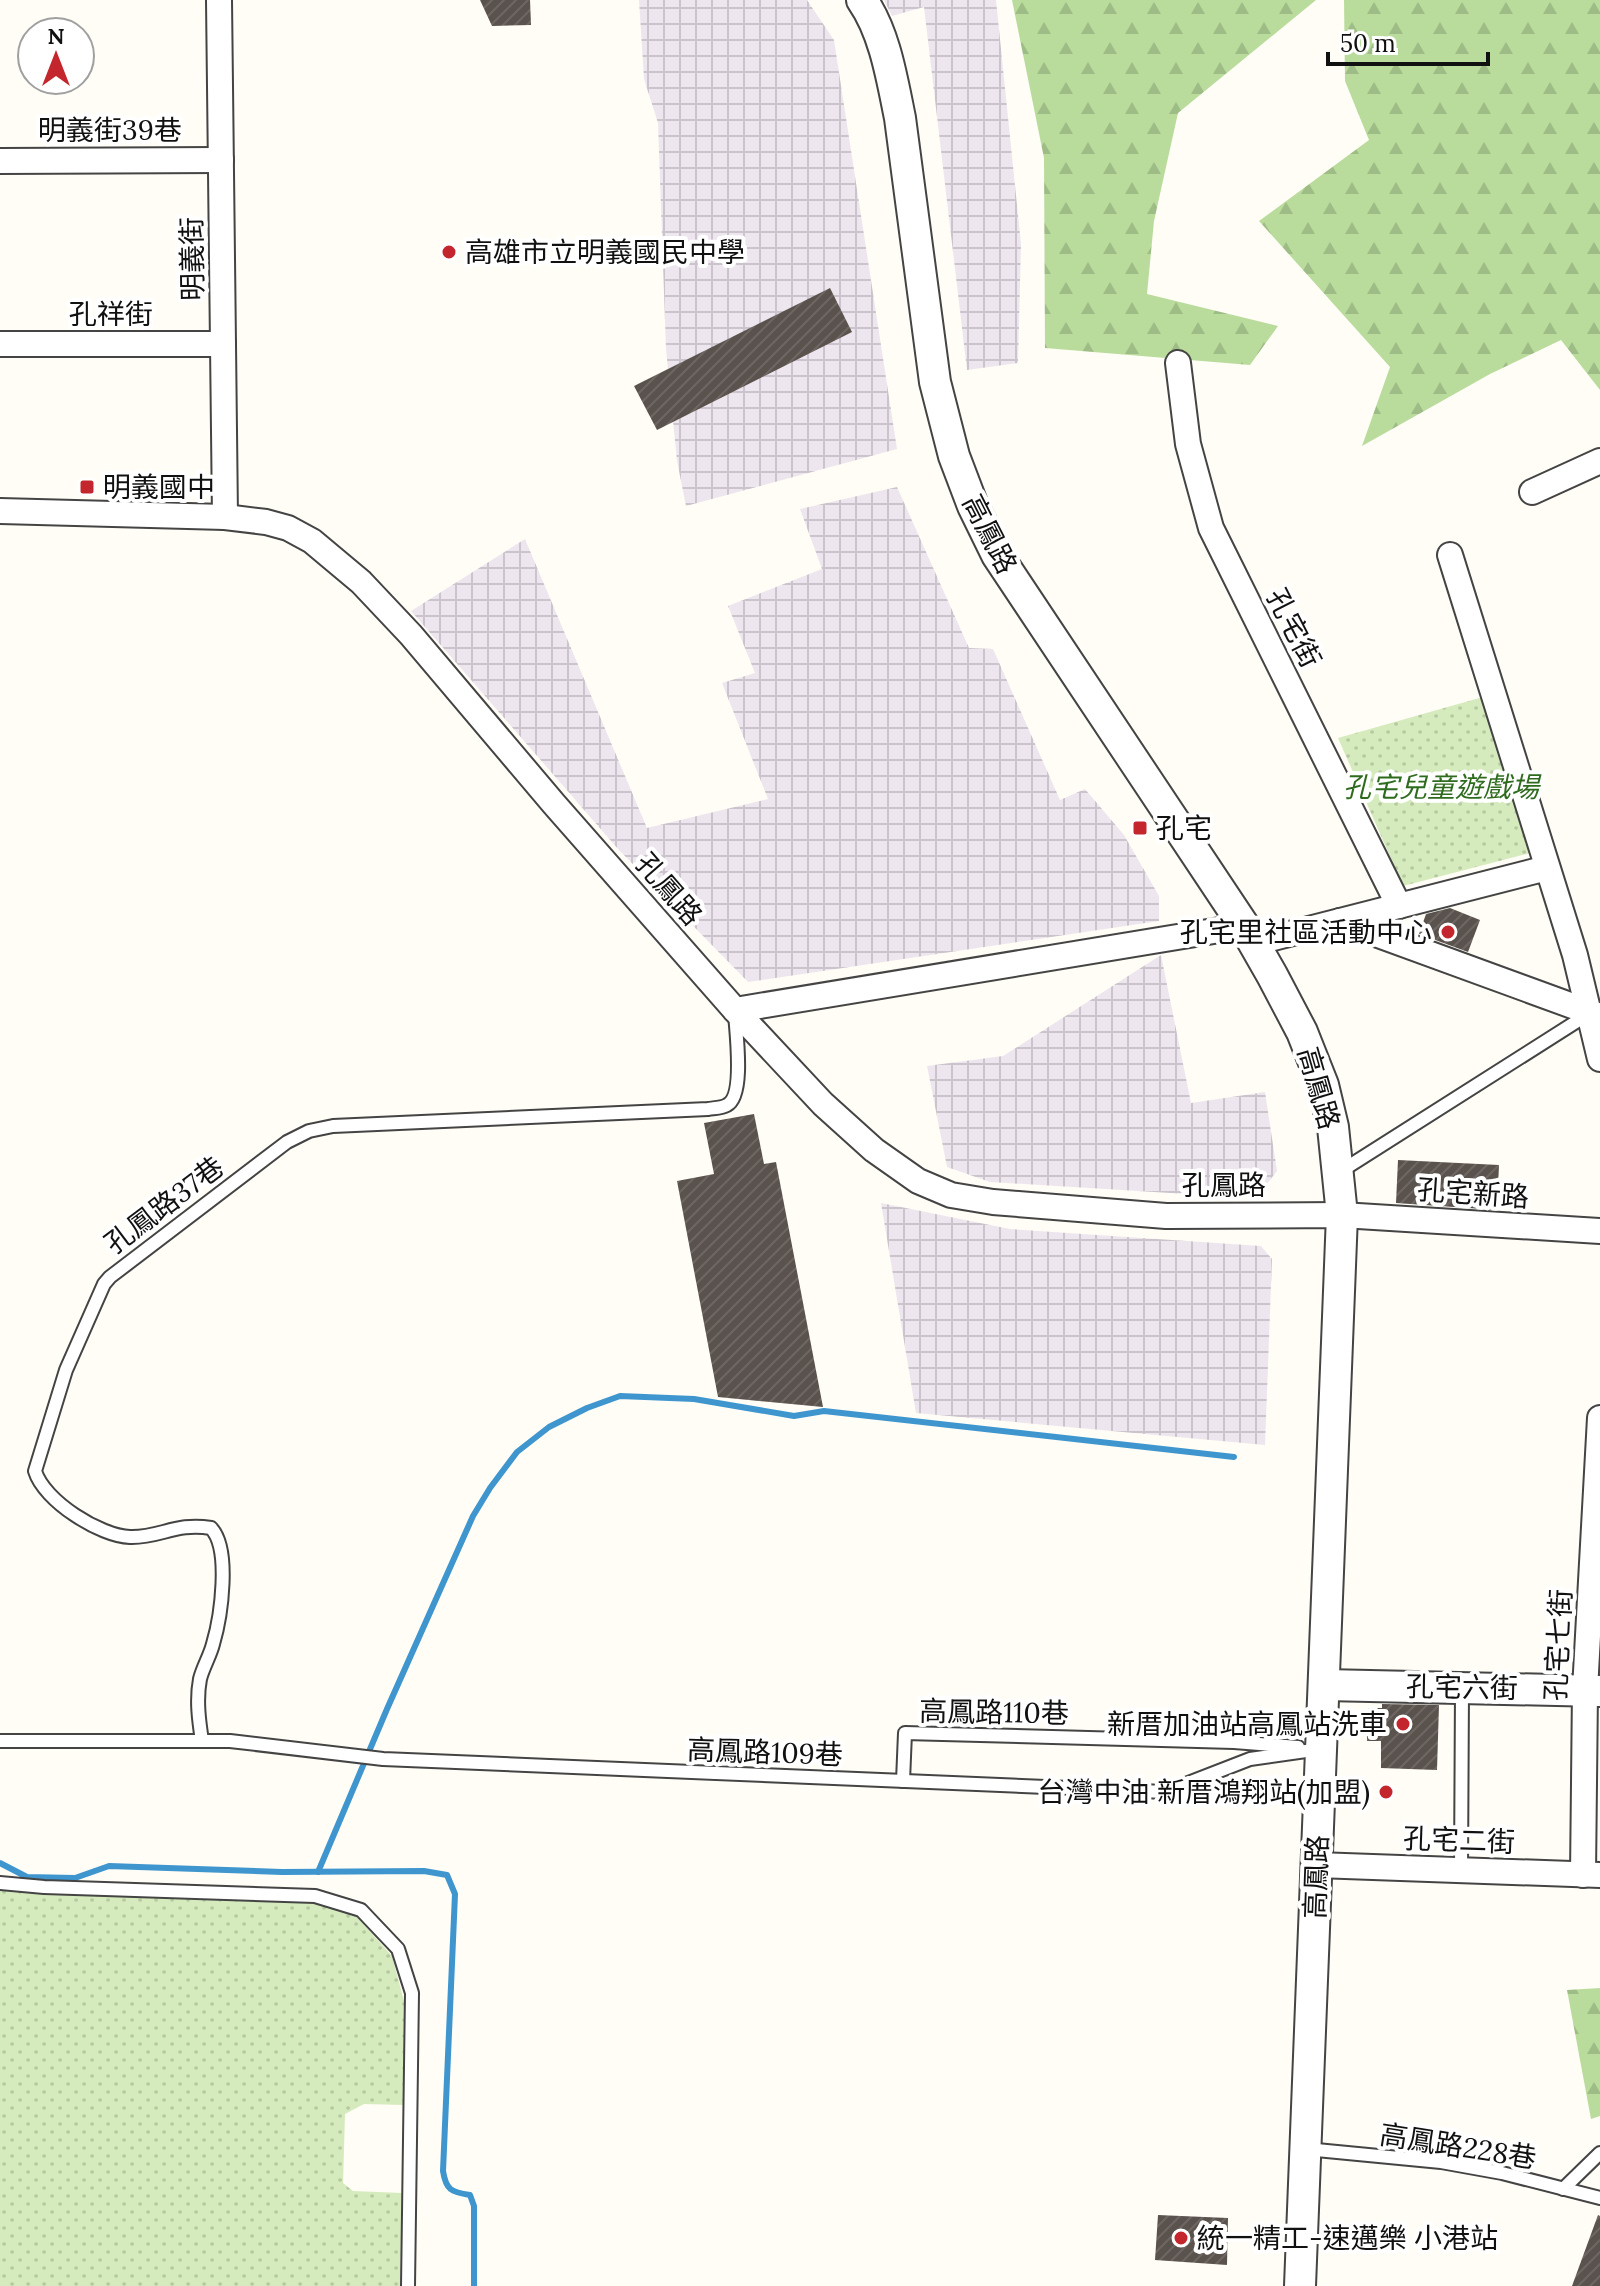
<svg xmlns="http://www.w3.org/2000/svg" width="1600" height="2286" viewBox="0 0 1600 2286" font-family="Lora,'Noto Sans TC',serif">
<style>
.industrial{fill:url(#industrial-grid)}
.grass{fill:url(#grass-dots)}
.forest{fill:url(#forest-firs)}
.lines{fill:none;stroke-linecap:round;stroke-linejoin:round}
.stream{stroke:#3f96cf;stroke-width:6}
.building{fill:url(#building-hatch)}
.service-casing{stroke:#444;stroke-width:16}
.minor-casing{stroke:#444;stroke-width:28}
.tertiary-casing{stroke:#444;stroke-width:34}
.service{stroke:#fff;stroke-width:12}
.minor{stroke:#fff;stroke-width:24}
.tertiary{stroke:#fff;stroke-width:30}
.poi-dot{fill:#c4262e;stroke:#fff;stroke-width:3}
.labels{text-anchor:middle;stroke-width:8;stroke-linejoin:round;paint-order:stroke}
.street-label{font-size:28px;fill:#111;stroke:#fff}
.poi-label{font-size:28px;fill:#111;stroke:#fff;text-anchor:start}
.park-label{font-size:28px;font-style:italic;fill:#2f6b1f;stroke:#fff}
</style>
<defs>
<pattern id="industrial-grid" width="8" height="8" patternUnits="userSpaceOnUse" patternTransform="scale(2)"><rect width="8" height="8" fill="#eee6ef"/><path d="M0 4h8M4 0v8" fill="none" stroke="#cbc4cc"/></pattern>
<pattern id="grass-dots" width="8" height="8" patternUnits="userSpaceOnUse" patternTransform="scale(2)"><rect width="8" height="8" fill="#d5ebbd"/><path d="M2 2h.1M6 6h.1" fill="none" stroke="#b6c8a1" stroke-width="1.8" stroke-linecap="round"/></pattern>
<pattern id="forest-firs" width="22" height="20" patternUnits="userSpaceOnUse" patternTransform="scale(2)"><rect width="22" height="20" fill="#b9dc9c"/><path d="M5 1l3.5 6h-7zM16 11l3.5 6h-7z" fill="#9ebc85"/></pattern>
<pattern id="building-hatch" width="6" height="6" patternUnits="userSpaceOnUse" patternTransform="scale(2)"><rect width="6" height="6" fill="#5a524d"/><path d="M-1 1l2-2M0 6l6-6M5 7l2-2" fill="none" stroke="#6d6662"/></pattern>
</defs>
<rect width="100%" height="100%" fill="#fffdf5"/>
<g class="industrial">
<path d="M639 0H807L834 40 897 449 686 506 677 461 666 349 658 123 644 79Z"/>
<path d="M884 0H996L1021 244 1018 363 967 370 924 7 892 16Z"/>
<path d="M897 487 969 648 993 649 1060 800 1085 789 1124 835 1159 896V921L748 982 618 849 411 611 525 539 647 828 768 799 722 683 755 673 728 606 822 569 800 509Z"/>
<path d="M1161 955 1191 1103 1265 1092 1277 1171 1263 1189 1235 1197 990 1182 947 1167 927 1066 1003 1056Z"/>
<path d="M881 1203 1010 1229 1261 1246 1272 1259 1265 1445 916 1413Z"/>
</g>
<g class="grass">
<path d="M1490 695 1538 851 1403 886 1338 738Z"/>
<path d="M0 1887 43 1892 313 1902 357 1917 392 1956 404 2001V2105L364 2104 345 2114 343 2183 353 2191 402 2193 400 2286H0Z"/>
</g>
<g class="forest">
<path d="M1012 0H1316L1178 113 1154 221 1147 294 1278 326 1250 365 1045 348 1044 158Z"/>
<path d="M1344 0H1600V390L1561 340 1490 374 1362 446 1390 367 1259 221 1369 140 1345 81Z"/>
<path d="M1600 1988V2116L1591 2119 1567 1990Z"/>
</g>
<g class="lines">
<g class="stream">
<path d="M0 1863 27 1877 75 1878 109 1866 282 1872 424 1871 447 1875 455 1894 443 2171C446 2190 451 2192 470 2195L474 2206V2286"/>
<path d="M318 1872 387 1709 473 1516 490 1488 517 1452 549 1427 587 1408 620 1396 694 1399 794 1416 824 1411 1234 1457"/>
</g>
</g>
<g class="building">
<path d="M480 0H530L531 25 492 26Z"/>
<path d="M830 288 852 332 657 430 634 386Z"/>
<path d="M1450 908 1480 920 1468 952 1419 934 1426 914Z"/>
<path d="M754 1114 764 1164 776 1162 823 1407 718 1397 677 1181 714 1174 704 1123Z"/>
<path d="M1398 1160 1499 1165 1497 1210 1396 1203Z"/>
<path d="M1382 1704 1439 1705 1437 1770 1381 1768V1741H1367L1368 1708H1382Z"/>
<path d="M1158 2215 1228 2218 1227 2265 1155 2260Z"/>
<path d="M1598 2215 1600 2216V2286H1572Z"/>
</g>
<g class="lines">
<g class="service-casing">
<g id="service">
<path d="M1338 1173 1590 1013"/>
<path d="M0 1741H230L383 1759 1165 1792 1250 1759 1320 1749"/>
<path d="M202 1741C199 1721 196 1700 200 1679 203 1667 210 1656 213 1644 221 1617 231 1549 211 1528 176 1522 160 1538 130 1537 100 1536 44 1501 35 1471L66 1370 104 1284 110 1277 287 1142 309 1131 333 1126 708 1109C714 1108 722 1108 727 1105 745 1096 736 1032 735 1013"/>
<path d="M903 1781 905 1733 1234 1742 1298 1747"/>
<path d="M1461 1871 1462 1690"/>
<path d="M0 1883 44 1887 315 1896 361 1910 398 1949 412 1993 408 2286"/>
<path d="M1306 2149 1441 2162 1502 2173 1600 2198"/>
<path d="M1563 2189 1600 2153"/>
</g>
</g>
<g class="minor-casing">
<g id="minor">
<path d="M219 0 225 517"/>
<path d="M0 161 221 160"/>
<path d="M0 344H223"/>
<path d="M1178 363 1188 444 1211 528 1399 906"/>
<path d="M1532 492 1600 461"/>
<path d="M0 511 225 517 266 522 288 528 312 541 361 582 411 635 554 804 735 1010 823 1104 874 1150 918 1181 951 1195 993 1202 1166 1216 1342 1215 1600 1231"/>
<path d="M1450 555 1575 955 1600 1059"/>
<path d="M1340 921 1600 1016"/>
<path d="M1254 943 1547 868"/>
<path d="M735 1010 1244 926"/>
<path d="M1317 1865 1600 1875"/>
<path d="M1583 1875 1585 1690 1600 1418"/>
</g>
</g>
<g class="tertiary-casing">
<g id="tertiary">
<path d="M862 0C885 33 892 79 900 118L935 382 954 456 973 506 997 555 1244 926 1272 975 1302 1032 1323 1085 1333 1127 1342 1215 1300 2286"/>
<path d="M1325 1685 1600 1691"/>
</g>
</g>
<use href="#service" class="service"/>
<use href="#minor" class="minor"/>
<use href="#tertiary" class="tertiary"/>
</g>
<g class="poi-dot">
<circle cx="449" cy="252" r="8"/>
<rect x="79" y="479" width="16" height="16" rx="4"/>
<rect x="1132" y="820" width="16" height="16" rx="4"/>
<circle cx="1448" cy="932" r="8"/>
<circle cx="1403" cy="1724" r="8"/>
<circle cx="1386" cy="1792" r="8"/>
<circle cx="1181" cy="2238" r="8"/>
</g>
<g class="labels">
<g class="street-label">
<text x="110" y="140">明義街39巷</text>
<text transform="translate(192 259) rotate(-91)" y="10">明義街</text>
<text x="111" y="324">孔祥街</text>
<text transform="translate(990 534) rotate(63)" y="10">高鳳路</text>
<text transform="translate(1294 628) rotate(63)" y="10">孔宅街</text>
<text transform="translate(669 889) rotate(49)" y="10">孔鳳路</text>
<text transform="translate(1319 1088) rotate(74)" y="10">高鳳路</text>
<text x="1224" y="1195">孔鳳路</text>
<text transform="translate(1473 1193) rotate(4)" y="10">孔宅新路</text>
<text transform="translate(164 1205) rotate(-37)" y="10">孔鳳路37巷</text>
<text transform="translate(1558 1645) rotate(-87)" y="10">孔宅七街</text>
<text transform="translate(1462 1687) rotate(1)" y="10">孔宅六街</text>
<text transform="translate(994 1712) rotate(1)" y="10">高鳳路110巷</text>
<text transform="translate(765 1752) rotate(2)" y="10">高鳳路109巷</text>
<text transform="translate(1459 1840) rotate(2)" y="10">孔宅二街</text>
<text transform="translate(1316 1877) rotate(-88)" y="10">高鳳路</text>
<text transform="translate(1458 2146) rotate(9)" y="10">高鳳路228巷</text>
</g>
<g class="poi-label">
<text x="465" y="262">高雄市立明義國民中學</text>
<text x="103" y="497">明義國中</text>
<text x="1156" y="838">孔宅</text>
<text x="1432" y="942" text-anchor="end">孔宅里社區活動中心</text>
<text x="1387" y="1734" text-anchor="end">新厝加油站高鳳站洗車</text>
<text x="1370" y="1802" text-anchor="end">台灣中油 新厝鴻翔站(加盟)</text>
<text x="1197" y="2248">統一精工-速邁樂 小港站</text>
</g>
<g class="park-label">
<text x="1441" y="797">孔宅兒童遊戲場</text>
</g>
</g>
<g transform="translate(56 56)"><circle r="38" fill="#ffffff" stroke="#a0a0a0" stroke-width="2"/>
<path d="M0-6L14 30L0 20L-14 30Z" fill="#c4262e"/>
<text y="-12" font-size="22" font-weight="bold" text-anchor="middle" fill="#111111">N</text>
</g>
<path d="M1328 52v12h160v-12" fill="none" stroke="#111111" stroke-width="4"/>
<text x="1340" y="52" font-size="24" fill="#111111" stroke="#ffffff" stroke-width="6" paint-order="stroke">50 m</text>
</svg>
